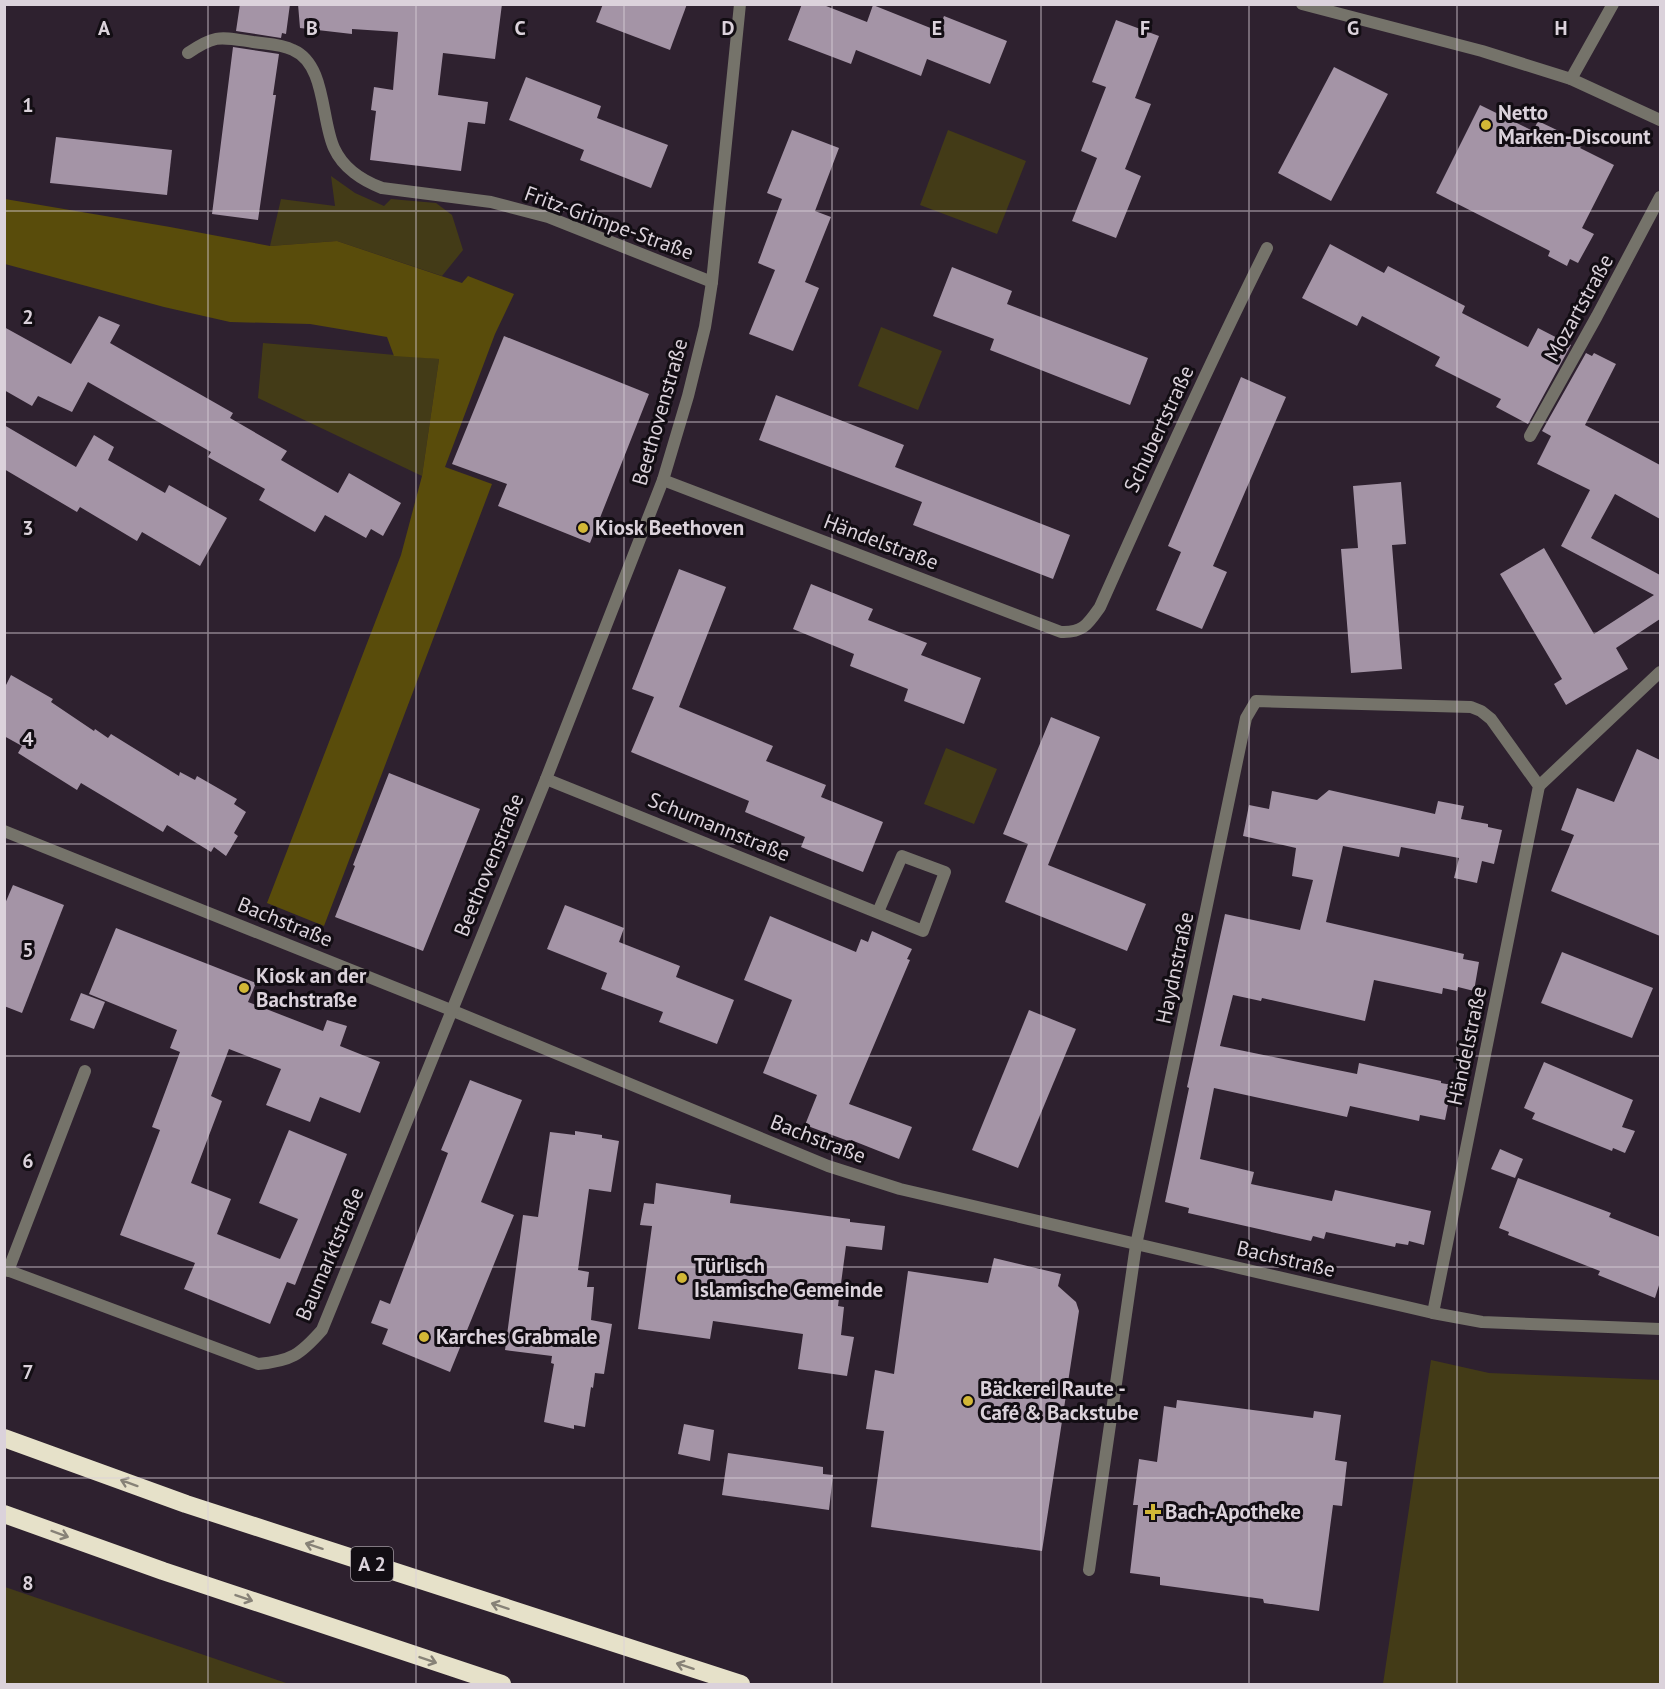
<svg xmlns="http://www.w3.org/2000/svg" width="1665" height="1689" viewBox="0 0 1665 1689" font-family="'PT Sans',sans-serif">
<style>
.green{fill:#433b17}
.forest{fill:#594c0b}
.building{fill:#a494a6}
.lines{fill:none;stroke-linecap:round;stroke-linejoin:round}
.minor{stroke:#75736a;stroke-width:12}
.motorway{stroke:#e6e1c9;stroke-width:18}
.oneway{stroke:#878277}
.grid{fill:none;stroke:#dbd2db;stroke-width:1.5;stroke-opacity:0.55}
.poi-dot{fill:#d2b736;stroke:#120d13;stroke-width:2}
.labels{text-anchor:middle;stroke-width:6;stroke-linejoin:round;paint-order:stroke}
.shield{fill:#120d13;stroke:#9f979f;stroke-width:1.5}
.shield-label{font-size:20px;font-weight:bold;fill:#dbd2db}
.poi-label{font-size:21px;font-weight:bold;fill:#dbd2db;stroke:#120d13;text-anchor:start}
.street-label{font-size:21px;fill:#dbd2db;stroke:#120d13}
.grid-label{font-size:20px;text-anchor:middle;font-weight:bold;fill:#dbd2db;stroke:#120d13;stroke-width:6;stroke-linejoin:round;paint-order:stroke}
</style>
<rect width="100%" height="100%" fill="#2e212f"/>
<g class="green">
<path d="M948 130 1026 161 997 234 920 205Z"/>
<path d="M331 176 355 193 384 206 391 199 436 203 452 215 463 250 442 276 337 241 270 246 281 199 335 206Z"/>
<path d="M881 327 942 351 918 410 858 386Z"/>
<path d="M263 343 439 359 422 476 258 398Z"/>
<path d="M946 748 997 769 974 824 924 804Z"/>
<path d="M1431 1360 1489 1373 1660 1380V1684H1383Z"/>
<path d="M4 1587H5L289 1684H5Z"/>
</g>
<path class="forest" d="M5 199 170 227 270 246 337 241 462 283 468 276 514 294 495 334 445 467 492 484 324 926 267 903 401 555 422 476 439 359 394 356 387 337 310 324 230 322 164 307 5 264Z"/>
<g class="building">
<path d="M240 4H290L286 34 282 33 281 38 236 31Z"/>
<path d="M298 4H502L495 59 443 53 438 95 488 102 485 124 468 122 461 171 370 160 376 111 371 110 374 87 393 90 398 32 352 29V34L300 28Z"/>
<path d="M603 4H687L670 50 596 22Z"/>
<path d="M802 4H821L867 22 873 5 938 31 944 16 1007 41 990 84 927 59 921 76 856 50 851 64 788 40Z"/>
<path d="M1116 20 1159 36 1135 98 1151 104 1125 169 1141 176 1116 238 1072 221 1097 158 1081 151 1106 87 1092 82Z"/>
<path d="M233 47 279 54 273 95H276L258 220 212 214Z"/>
<path d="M1334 67 1388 94 1331 201 1278 173Z"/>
<path d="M526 77 601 106 597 118 668 145 651 188 580 160 584 150 509 120Z"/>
<path d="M1480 105 1533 131 1538 121 1584 143 1580 148 1614 165 1582 228 1594 234 1578 263 1570 259 1567 266 1548 256 1550 251 1436 193Z"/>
<path d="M792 130 839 148 815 211 831 217 805 282 819 288 793 351 749 334 775 270 758 263 782 199 767 193Z"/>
<path d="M56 137 172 150 167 195 50 183Z"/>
<path d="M1330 244 1384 273 1388 266 1465 306 1462 313 1528 347 1538 328 1571 345 1528 424 1496 407 1501 399 1435 366 1440 357 1362 316 1357 326 1302 298Z"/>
<path d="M952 267 1012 291 1007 304 1148 358 1130 405 990 350 994 339 933 316Z"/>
<path d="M99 316 120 325 110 343 233 413 230 418 287 451 281 460 338 493 349 473 401 503 383 536 371 529 366 538 325 515 315 532 259 500 265 489 208 457 211 452 88 382 72 412 38 396 32 406 4 390V327L71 364Z"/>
<path d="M504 336 649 394 590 543 498 506 507 484 452 464Z"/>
<path d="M1586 353 1592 356 1594 353 1616 364 1585 425 1660 465V519L1615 494 1591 538 1660 575V619L1616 648 1628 669 1566 705 1554 684 1562 679 1500 574 1544 548 1594 634 1654 595 1561 546 1590 490 1537 464 1551 436 1542 431Z"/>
<path d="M1241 377 1286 397 1213 566 1227 572 1202 629 1156 610 1181 552 1168 546Z"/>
<path d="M776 395 904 445 895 467 1070 535 1053 579 913 525 922 502 759 440Z"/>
<path d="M4 425 76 467 94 435 114 447 108 460 165 493 169 485 227 518 200 566 142 532 137 541 80 507 77 512 4 469Z"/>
<path d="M1401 482 1406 544 1392 545 1402 669 1351 673 1341 549 1358 548 1353 486Z"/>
<path d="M679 569 726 587 679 707 773 746 766 761 826 785 821 797 883 822 863 872 801 847 805 837 745 812 749 801 631 752 654 697 632 689Z"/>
<path d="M811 584 873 609 868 620 927 643 921 655 981 678 964 724 904 701 908 689 850 666 854 654 793 629Z"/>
<path d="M11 675 53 699 51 702 94 731 95 729 108 738 111 734 179 776 180 772 195 780 197 776 237 799 234 804 246 812 234 833 238 836 226 856 214 847 211 852 167 825 163 832 81 783 77 790 18 753 22 746 4 736V689Z"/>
<path d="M1051 717 1100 737 1048 865 1146 904 1127 951 1005 902 1028 844 1003 834Z"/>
<path d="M1637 749 1660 760V936L1551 891 1574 835 1561 830 1577 788 1614 802Z"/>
<path d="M389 773 480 809 423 951 335 917 355 866 353 865Z"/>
<path d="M1329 790 1435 814 1438 801 1464 806 1461 819 1488 824V827L1502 830 1494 864 1482 861 1477 883 1454 878 1459 858 1401 847 1399 857 1343 846 1326 922 1464 954 1463 959 1479 962 1474 991 1458 987 1457 991 1443 988 1442 994 1374 980 1365 1021 1262 998 1261 1001 1233 995 1220 1046 1357 1074 1359 1063 1441 1081V1083L1452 1085 1445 1120 1420 1115 1419 1121 1350 1106 1347 1117 1214 1088 1200 1159 1254 1172 1251 1184 1332 1201 1335 1190 1431 1211 1424 1245 1409 1241 1408 1245 1396 1243 1395 1247 1326 1232 1324 1239 1313 1236 1311 1241 1188 1213 1189 1208 1165 1202 1189 1088 1187 1087 1225 914 1300 930 1313 880 1292 876 1296 848 1243 836 1249 805 1269 809 1272 791 1317 800Z"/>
<path d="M13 885 64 905 22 1013 4 1006V906Z"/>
<path d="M565 905 624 928 619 942 680 966 676 977 734 1000 717 1044 659 1022 663 1012 601 989 607 973 547 949Z"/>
<path d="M770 916 856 952 861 939 868 942 872 931 912 949 907 959 910 960 849 1104 912 1127 899 1159 851 1140V1142L805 1125 817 1095 763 1073 792 1000 744 980Z"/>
<path d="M116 928 256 983 248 1002 323 1031 327 1020 347 1026 340 1046 380 1062 360 1113 320 1097 310 1122 266 1105 281 1069 229 1049 211 1096 222 1101 191 1183 231 1199 217 1234 280 1259 298 1219 259 1203 289 1130 347 1154 295 1285 287 1282 270 1324 184 1289 195 1263 120 1235 160 1130 152 1127 180 1052 170 1048 177 1030 89 994Z"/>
<path d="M1562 952 1653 988 1632 1038 1541 1003Z"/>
<path d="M81 993 105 1002 94 1029 70 1020Z"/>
<path d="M1029 1010 1076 1029 1018 1168 972 1150Z"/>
<path d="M1544 1062 1633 1100 1622 1127 1635 1131 1625 1153 1613 1148 1612 1151 1532 1119 1535 1113 1524 1108Z"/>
<path d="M470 1080 522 1100 481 1202 514 1215 450 1372 382 1344 388 1329 371 1323 380 1300 390 1304 448 1153 441 1150Z"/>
<path d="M575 1131 602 1135V1138L619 1141 611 1192 589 1189 578 1270 589 1272 587 1287H594L591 1320 612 1324 604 1374 595 1373 593 1388 591 1387 585 1427 574 1425V1429L544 1422 554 1364 551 1363 552 1356 505 1350 523 1215 538 1217 550 1132 575 1135Z"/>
<path d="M1500 1149 1523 1159 1515 1178 1491 1169Z"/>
<path d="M1518 1178 1611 1213 1609 1217 1660 1237V1282L1655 1298 1598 1275 1600 1271 1508 1235 1509 1232 1499 1228Z"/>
<path d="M656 1183 731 1195 730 1203 850 1219V1222L885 1226 882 1250 846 1246 838 1306 844 1307 841 1335 854 1337 847 1376 798 1369 803 1334 713 1321 710 1339 638 1329 652 1226 640 1225 644 1203 654 1204Z"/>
<path d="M994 1258 1061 1274 1058 1286 1076 1302 1079 1311 1042 1551 871 1527 884 1431 866 1429 875 1370 894 1374 908 1271 988 1283Z"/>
<path d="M1177 1400 1313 1418 1314 1411 1341 1415 1335 1460 1347 1462 1342 1506 1333 1505 1319 1611 1264 1603 1263 1599 1160 1585V1577L1130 1573 1138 1505H1133L1139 1459 1157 1462 1164 1406 1176 1408Z"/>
<path d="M684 1424 714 1430 710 1461 678 1454Z"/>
<path d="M728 1453 823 1467V1474L833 1475 829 1510 722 1495Z"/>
</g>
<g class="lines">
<g class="minor">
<path d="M1302 4 1482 51 1571 79 1660 120"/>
<path d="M188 53C216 34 220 37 253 42 266 44 281 44 293 50 326 64 321 120 334 148 343 168 363 181 382 188L491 202 548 217 712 282"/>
<path d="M1571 79 1613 4"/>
<path d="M1530 436 1597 316 1660 197"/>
<path d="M663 480 1061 632C1083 633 1088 624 1100 607 1154 486 1208 366 1267 248"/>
<path d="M546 779 923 931 945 872 902 856 878 912"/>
<path d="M1539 786 1660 672"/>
<path d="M4 831 451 1010 828 1166 900 1189 1433 1313 1482 1322 1660 1329"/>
<path d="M4 1269 258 1364C291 1361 300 1355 322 1330L546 779 663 480 688 396 705 327 712 282 740 4"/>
<path d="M8 1271 85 1071"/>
<path d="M1089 1570 1136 1245 1246 718 1256 701 1471 707 1481 711 1491 719 1539 786 1433 1313"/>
</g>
<g class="motorway">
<path d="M4 1438 186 1504 741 1684"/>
<path d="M4 1514 163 1571 502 1684"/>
</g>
</g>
<defs><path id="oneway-shaft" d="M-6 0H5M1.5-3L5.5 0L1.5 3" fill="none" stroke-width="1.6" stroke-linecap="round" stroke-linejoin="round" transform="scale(1.5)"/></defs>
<g class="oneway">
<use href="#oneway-shaft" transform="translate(129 1483) rotate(-160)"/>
<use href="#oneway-shaft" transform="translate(60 1534) rotate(20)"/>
<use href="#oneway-shaft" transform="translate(314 1546) rotate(-162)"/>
<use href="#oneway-shaft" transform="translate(244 1598) rotate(19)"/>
<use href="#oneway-shaft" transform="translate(500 1606) rotate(-162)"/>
<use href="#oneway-shaft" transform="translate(428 1660) rotate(19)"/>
<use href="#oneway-shaft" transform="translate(685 1666) rotate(-162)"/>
</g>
<path class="grid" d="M208 4V1684M416 4V1684M624 4V1684M832 4V1684M1041 4V1684M1249 4V1684M1457 4V1684M4 211H1660M4 422H1660M4 633H1660M4 844H1660M4 1056H1660M4 1267H1660M4 1478H1660"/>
<g class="poi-dot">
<circle cx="1486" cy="125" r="6"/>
<circle cx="583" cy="528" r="6"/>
<circle cx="244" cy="988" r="6"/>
<circle cx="682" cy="1278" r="6"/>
<circle cx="424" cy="1337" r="6"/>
<circle cx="968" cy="1401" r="6"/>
<path d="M1150 1503h6v6h6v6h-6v6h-6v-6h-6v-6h6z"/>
</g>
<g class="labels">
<rect class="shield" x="351" y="1547" width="42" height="34" rx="4.5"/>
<g class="shield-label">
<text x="372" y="1571">A 2</text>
</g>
<g class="poi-label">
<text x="1498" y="120">Netto<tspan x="1498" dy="24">Marken-Discount</tspan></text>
<text x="595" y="535">Kiosk Beethoven</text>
<text x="256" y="983">Kiosk an der<tspan x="256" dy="24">Bachstraße</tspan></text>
<text x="694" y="1273">Türlisch<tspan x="694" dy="24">Islamische Gemeinde</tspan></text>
<text x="436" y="1344">Karches Grabmale</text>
<text x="980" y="1396">Bäckerei Raute -<tspan x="980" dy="24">Café &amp; Backstube</tspan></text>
<text x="1165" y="1519">Bach-Apotheke</text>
</g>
<g class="street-label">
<text transform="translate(609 223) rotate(20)" y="7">Fritz-Grimpe-Straße</text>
<text transform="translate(1579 308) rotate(-61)" y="7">Mozartstraße</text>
<text transform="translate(660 412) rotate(-74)" y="7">Beethovenstraße</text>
<text transform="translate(1159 429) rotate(-65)" y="7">Schubertstraße</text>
<text transform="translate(881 542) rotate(21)" y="7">Händelstraße</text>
<text transform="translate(719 827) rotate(22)" y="7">Schumannstraße</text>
<text transform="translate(489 865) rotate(-68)" y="7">Beethovenstraße</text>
<text transform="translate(285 922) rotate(22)" y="7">Bachstraße</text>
<text transform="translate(1175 968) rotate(-78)" y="7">Haydnstraße</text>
<text transform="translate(1467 1046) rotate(-78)" y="7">Händelstraße</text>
<text transform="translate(818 1139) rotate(21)" y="7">Bachstraße</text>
<text transform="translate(330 1254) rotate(-67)" y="7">Baumarktstraße</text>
<text transform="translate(1286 1259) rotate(13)" y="7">Bachstraße</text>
</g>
</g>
<g class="grid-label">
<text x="104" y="35">A</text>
<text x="312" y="35">B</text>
<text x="520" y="35">C</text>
<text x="728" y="35">D</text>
<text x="937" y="35">E</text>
<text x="1145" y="35">F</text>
<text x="1353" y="35">G</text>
<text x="1561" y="35">H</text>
<text x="28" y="112">1</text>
<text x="28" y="324">2</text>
<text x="28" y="535">3</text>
<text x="28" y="746">4</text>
<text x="28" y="957">5</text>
<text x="28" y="1168">6</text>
<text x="28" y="1379">7</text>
<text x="28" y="1590">8</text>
</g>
<rect width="1665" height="1689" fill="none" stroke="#dbd2db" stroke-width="12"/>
</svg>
